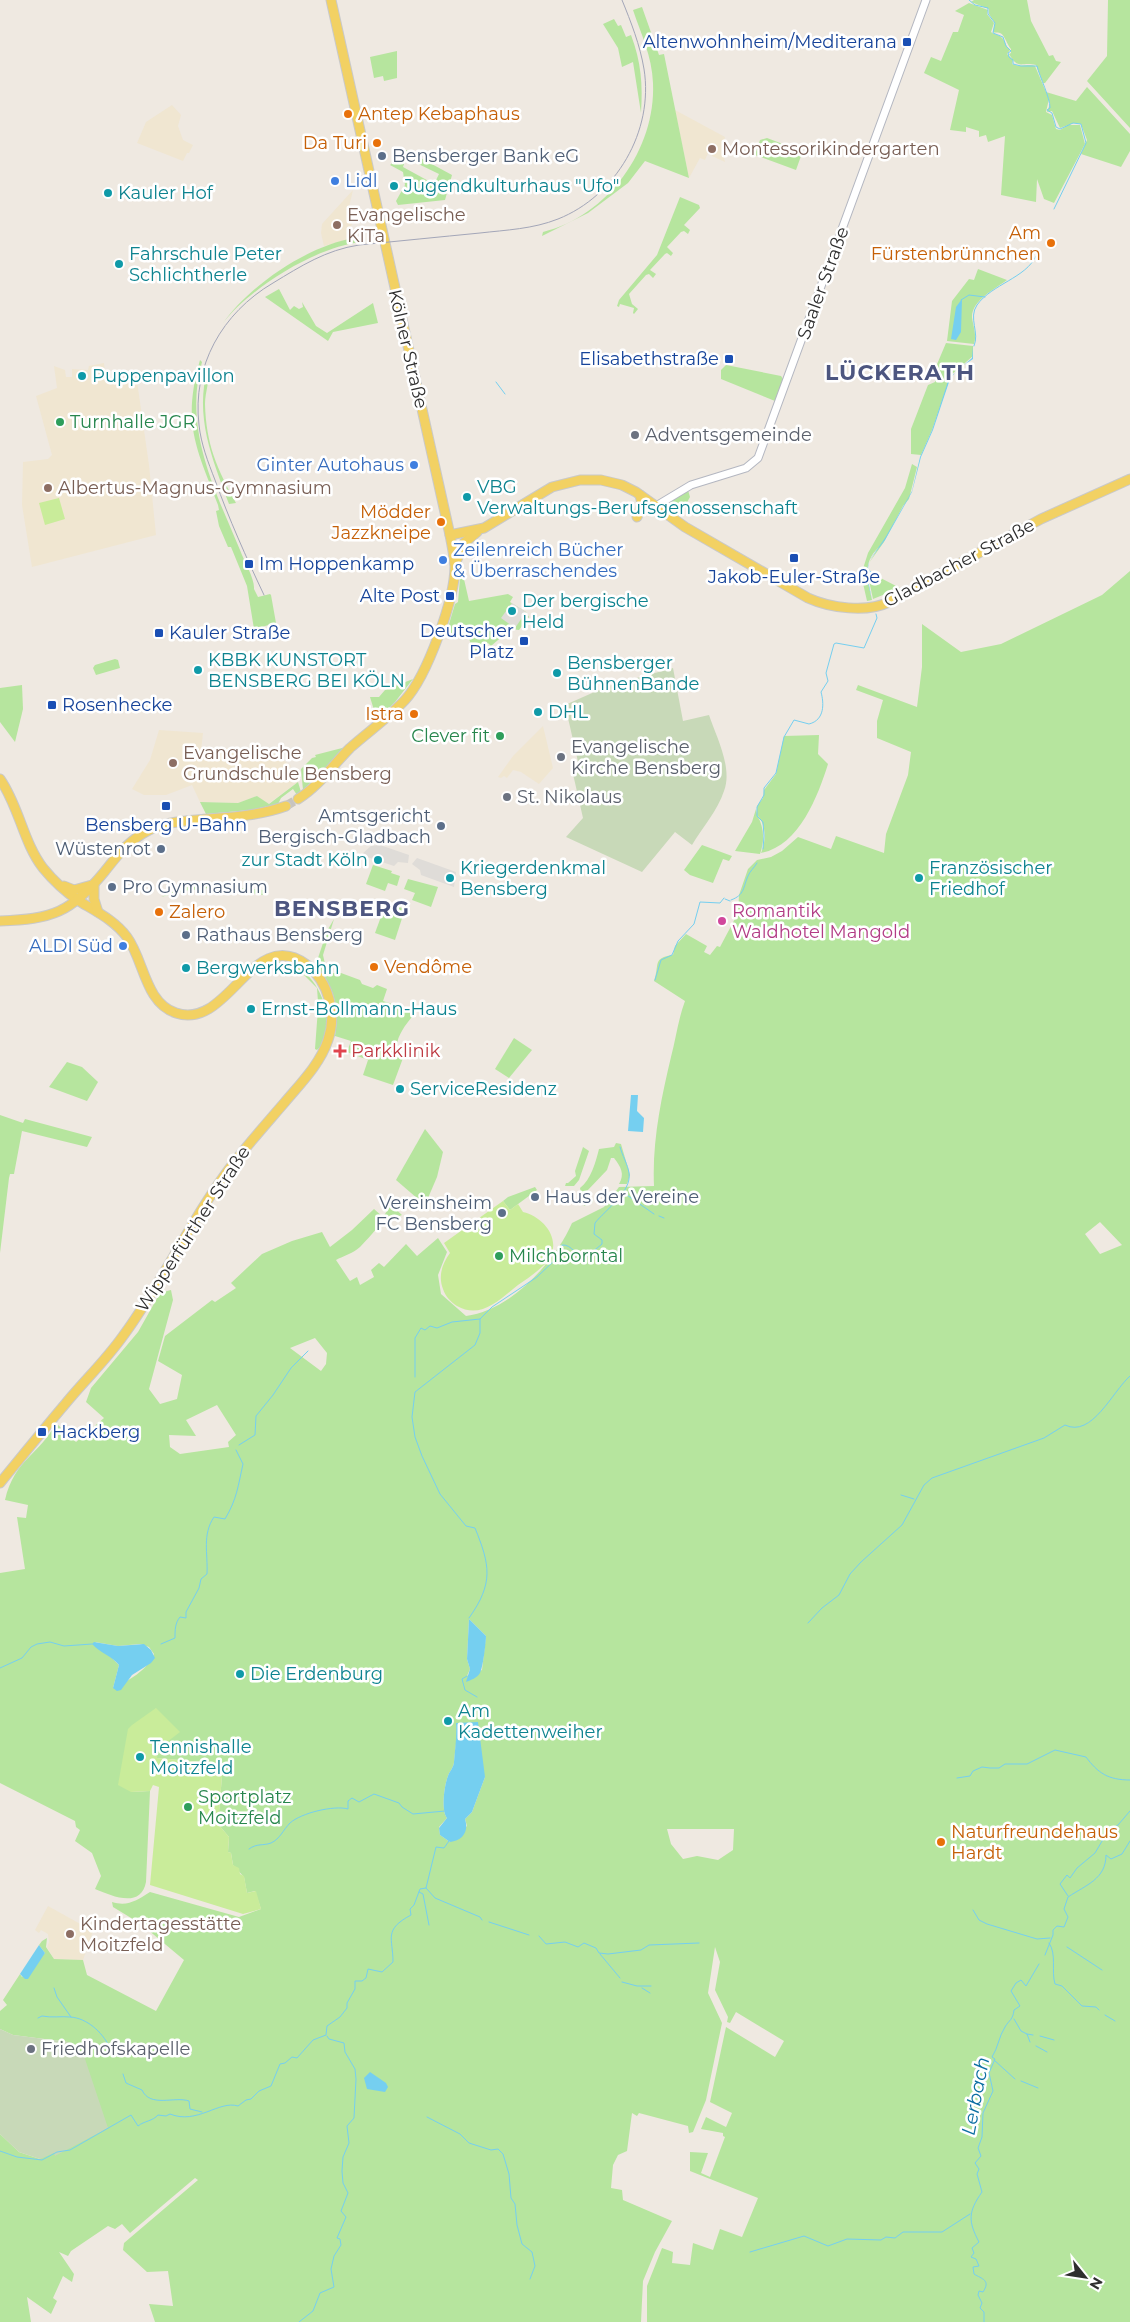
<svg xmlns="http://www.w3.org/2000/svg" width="1130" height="2322" viewBox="0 0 1130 2322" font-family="Montserrat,sans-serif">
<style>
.education{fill:#f0e6d1}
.green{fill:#b6e59e;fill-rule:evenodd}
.cemetery{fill:#c8d9b8}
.pitch{fill:#c9ec9a}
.plaza{fill:#dfdcd8}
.water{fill:#75cff0}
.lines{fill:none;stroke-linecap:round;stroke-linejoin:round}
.stream{stroke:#75cff0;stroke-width:1}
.canal{stroke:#75cff0;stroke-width:5}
.major-tunnel{stroke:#c8c4bd;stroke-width:9;stroke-dasharray:9 4.5;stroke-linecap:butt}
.minor-casing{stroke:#b4b7c1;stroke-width:9}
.major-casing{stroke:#c9c9c9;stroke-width:11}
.minor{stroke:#fff;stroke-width:7}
.major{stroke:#f2d163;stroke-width:9}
.tram{stroke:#a3a6b8;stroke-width:1}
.transit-dot{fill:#1a4fb4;stroke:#fff;stroke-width:2}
.food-dot{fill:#e8710a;stroke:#fff;stroke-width:2}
.education-dot{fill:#8d6e63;stroke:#fff;stroke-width:2}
.service-dot{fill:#5c6f8a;stroke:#fff;stroke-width:2}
.shop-dot{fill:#3f7fe0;stroke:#fff;stroke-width:2}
.culture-dot{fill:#0f9aa8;stroke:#fff;stroke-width:2}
.leisure-dot{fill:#2e9e5b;stroke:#fff;stroke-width:2}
.worship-dot{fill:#6b7280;stroke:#fff;stroke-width:2}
.hotel-dot{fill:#d1479c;stroke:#fff;stroke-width:2}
.health-dot{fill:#e0444e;stroke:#fff;stroke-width:2}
.labels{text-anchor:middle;stroke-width:5;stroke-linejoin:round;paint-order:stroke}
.transit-label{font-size:18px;fill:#164399;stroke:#fff;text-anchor:end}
.food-label{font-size:18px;fill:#c56008;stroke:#fff;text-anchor:start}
.education-label{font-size:18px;fill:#785e54;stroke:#fff;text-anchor:start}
.service-label{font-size:18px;fill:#4e5e75;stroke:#fff;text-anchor:start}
.shop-label{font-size:18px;fill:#366cbe;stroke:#fff;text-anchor:start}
.culture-label{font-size:18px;fill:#0d838f;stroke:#fff;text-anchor:start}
.street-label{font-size:18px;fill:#2e2e2e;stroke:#fff}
.leisure-label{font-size:18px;fill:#27864d;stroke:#fff;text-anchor:start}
.worship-label{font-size:18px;fill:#5b616d;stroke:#fff;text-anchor:start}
.hotel-label{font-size:18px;fill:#b23c85;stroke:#fff;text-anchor:start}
.health-label{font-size:18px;fill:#be3a42;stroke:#fff;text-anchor:start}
.water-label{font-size:19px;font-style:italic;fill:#0d6fa3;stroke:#fff}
.district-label{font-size:22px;font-weight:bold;letter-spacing:1px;fill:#4d5680;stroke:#fff}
</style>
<rect width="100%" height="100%" fill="#efe9e1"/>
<g class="education">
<path d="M172 105 181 115 178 126 183 140 193 145 189 153H187L183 161 137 143 146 122Z"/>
<path d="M675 110 725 137 722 149 725 162 712 156V153L709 151 705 160 700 158 689 178Z"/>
<path d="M353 190 349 207 352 224 348 234 354 238 324 246 321 233 322 224Z"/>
<path d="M104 363 106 379 137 381 149 465 156 535 32 567 22 505 23 462 48 459 52 455 36 396 57 388 54 366 65 370 66 377H72V369L88 370 89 366Z"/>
<path d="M543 726 553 768 539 784 521 772 513 770 507 778 504 776 501 778 498 777 513 756Z"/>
<path d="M159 730 203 733 200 760 203 752 209 749 232 748 247 761 254 757 275 754 291 766 284 771 288 782 297 774 299 781 268 804 257 796 238 803 200 802 192 785 166 795H144L132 789 150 760Z"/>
<path d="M48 1906 93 1931 83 1960 54 1959 47 1947 49 1942 48 1934 41 1930 39 1933 35 1930Z"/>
</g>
<g class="green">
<path d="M974 0H1027L1031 21 1049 56 1053 55 1056 61 1061 62 1045 83H1043L1036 65C1021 61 1019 71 1009 54L1011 53V49C1007 45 1005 35 1000 33 997 32 995 33 993 32L995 23 989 14V9L971 2Z"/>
<path d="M1108 0H1130V128L1087 81 1107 56Z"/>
<path d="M969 3 988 10 987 14 994 23 991 32C995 35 998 34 1001 37 1006 41 1005 46 1010 50L1007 54 1013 60 1012 64C1021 68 1029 63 1035 66L1049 99 1046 112 1052 115 1056 129 1060 130 1068 125H1080L1085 144 1054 203 1044 199 1037 179 1036 202 1001 195 1005 136 988 142 986 135 979 137V131L966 127V132L950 130 959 90 924 73 931 57 941 61 953 32H958L964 15 955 11Z"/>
<path d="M642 7 659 55 664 54 689 178 645 161 628 183 588 213 542 236 543 232C608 216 656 149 653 83 652 56 641 34 633 10Z"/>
<path d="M614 19 618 26 621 25 626 37 631 35C641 61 643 85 641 113L633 62 622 67 618 48 603 24Z"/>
<path d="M397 51V78L384 81 383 76 374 78 370 57Z"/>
<path d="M1087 87 1130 134V151L1121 167 1081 154 1087 140 1081 124 1074 123 1060 128 1052 111 1047 112 1050 104 1046 92 1076 101Z"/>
<path d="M767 138 796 149 794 154 801 156 796 170 755 155 760 140Z"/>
<path d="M406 150 452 175 445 200 398 205 396 201 405 185 403 172 390 165ZM406 158 439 174 434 184 403 167Z"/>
<path d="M680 197 699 205 700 208 684 225 690 230 688 234 684 231 681 232 667 247 673 253 671 256 667 253 665 254 650 270 656 274 653 278 649 274 646 275 629 294 632 304 638 309 634 314 633 313 634 308 620 304 619 307 617 306 619 300 657 255Z"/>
<path d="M354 238 361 242C316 247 251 287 223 323 251 284 308 246 354 238Z"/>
<path d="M978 269 1007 280C995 289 972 300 972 317 973 326 977 335 974 344L947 341 952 301 969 279 974 280Z"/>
<path d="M279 289 290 310 294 306 299 309 303 307 302 302 316 326 327 333 373 303 378 323 333 332 328 341 265 297Z"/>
<path d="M946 343 973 346V356L951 375 932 430 921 455 911 454V429L928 385 935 382V369Z"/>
<path d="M200 360 202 362C183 429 215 490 240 550 244 561 255 579 254 589L258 597 270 594 271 595 276 623 254 629 247 586 231 547H228L219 526 216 511 219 510 218 505C196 447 182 424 200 360Z"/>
<path d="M726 365 781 376 783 379 775 401 721 379V370Z"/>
<path d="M208 367C211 377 205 392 205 404 206 444 217 469 236 503L229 504C212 458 194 416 208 367Z"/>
<path d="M912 464 917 467 909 499 903 506 884 542 869 563 879 547C862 563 867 579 872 600L867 601 862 579 860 578 868 553 905 488Z"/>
<path d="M688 490 690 497 679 517 670 510 668 505 671 500Z"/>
<path d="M461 566 469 601 508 594 513 597 510 602 526 612 529 617 519 630 511 629 491 646 488 643 484 647H481L480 651 474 657 467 630 446 634 455 604 458 602Z"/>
<path d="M867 571 900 588 873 599Z"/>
<path d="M1130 571V2322H647V2286L662 2248 673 2252 672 2263 690 2265 693 2243 713 2250 720 2229 742 2237 758 2198 690 2171V2152L708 2153 701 2173 710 2177 725 2137 723 2136V2133L701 2129 706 2117 726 2127 732 2113 710 2102 726 2027 775 2057 784 2041 736 2012 730 2023 727 2022 728 2017 715 1990 720 1962 715 1947 708 1993 722 2023 706 2100 693 2132 689 2133 688 2126 639 2113 637 2116 632 2113 627 2151 618 2155 613 2165 611 2188 622 2190 623 2200 672 2221 655 2252 643 2281 641 2322H155L149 2304 173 2306 168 2271 147 2272 123 2250 124 2243 198 2180 195 2178 130 2233 122 2224 115 2229 108 2226 71 2251 68 2256 59 2252 74 2274 72 2282 63 2276 53 2298 57 2301 51 2314 27 2297 31 2322H0V2134L19 2152 40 2159 68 2042 13 2035 0 2029V2011L7 2005 3 2000 20 1974 22 1977 45 1953 39 1945 42 1941 47 1938 46 1947 54 1959 83 1960 87 1975 156 2011 184 1960 141 1924 113 1907 112 1902C128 1907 137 1900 150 1892L239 1917 261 1909 255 1891 247 1893 244 1877 233 1865 231 1853 228 1852 229 1837 218 1824 223 1764 157 1758 156 1708 131 1792 150 1791 146 1882C141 1909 112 1896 95 1889L101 1876 92 1853 75 1841 80 1830 76 1827 75 1821 0 1783V1573L25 1569 17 1517 26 1518 28 1505 5 1500C15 1458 39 1456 56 1423L76 1442 104 1418 86 1402 91 1388 138 1332 160 1293 171 1290 173 1300 149 1389 160 1404 177 1399 182 1375 158 1361 165 1336 212 1300 215 1302 236 1288 231 1283 262 1254 292 1241 322 1232 330 1247 352 1230 374 1209 383 1217 391 1205 402 1215C376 1224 378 1229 360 1247 354 1253 343 1256 336 1260L350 1281 357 1277 360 1285 374 1277 371 1270 379 1263 384 1267 406 1244 417 1256 438 1238 447 1252 438 1275 441 1294 466 1316C510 1311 555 1262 572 1223L604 1207 619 1187 654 1186C652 1142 661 1099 671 1057 676 1038 678 1020 685 1001L654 981C660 964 652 958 673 955L675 946 686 934 707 946 704 952 710 955 717 946 720 947 738 913 739 895 748 869 757 860 771 857 782 851 798 837 831 849 836 836 884 853 886 834 908 775 911 752 877 738V721L883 700 856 690 858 685 917 707 922 667V624L961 652 1001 644 1102 595ZM1100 1222 1122 1245 1100 1254 1085 1234ZM315 1338 327 1353 326 1364 321 1371 290 1348ZM217 1405 236 1435 228 1442 229 1447 180 1454 170 1447 169 1435 196 1436 186 1420ZM469 1619 486 1636 482 1670 467 1676 470 1669 467 1659ZM95 1642 118 1646 140 1644 149 1647 154 1654C149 1669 127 1682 113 1688L119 1665ZM456 1724 485 1777 472 1812 465 1819 467 1826 450 1842 440 1835 439 1827 447 1818C441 1811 444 1786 448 1776 449 1772 454 1767 454 1762 455 1749 458 1737 456 1724ZM667 1829H734L733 1850 718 1860 697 1856 683 1859 671 1844Z"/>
<path d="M115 659 118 660 120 668 96 675 93 668 95 665Z"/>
<path d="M413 679 395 702 377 720 370 697H379L385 690Z"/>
<path d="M22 685 23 709 15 742 0 722V688Z"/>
<path d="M819 735 818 754 828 764C818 796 799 846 761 853 766 842 767 825 757 815 764 827 765 840 760 854L735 851 752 822 756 809 757 814V806L763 798 764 790 776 774 784 736Z"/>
<path d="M346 747 303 790 301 769 312 758 316 757 315 755Z"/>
<path d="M298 782 301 792 297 795 293 789 281 798 278 804 250 810 206 814 200 802 238 803 257 796 269 804Z"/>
<path d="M702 845 732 856 729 861 723 859 713 883 690 875 684 870Z"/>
<path d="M373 865 392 871 391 873 400 876 397 886 388 883 385 891 366 884Z"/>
<path d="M408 879 438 887 431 907 412 900 415 893 404 889Z"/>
<path d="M204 885 264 890 263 895 218 887 183 891 161 897 181 888Z"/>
<path d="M386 903 405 909 395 940 375 933Z"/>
<path d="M334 919 323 955 327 973H341L360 980 362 984 373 988 377 985 387 989 383 1001 416 1012C407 1023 387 1045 403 1058L393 1085 363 1075 368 1060 347 1052 351 1041 335 1036C338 1017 337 998 327 981 324 975 319 970 316 964L327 931Z"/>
<path d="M280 962C317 962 343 1028 317 1050L315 1049 318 1008 324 1011V1007L318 1002 317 988 293 964 274 965 268 971 266 976 267 967Z"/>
<path d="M514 1038 532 1050 509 1078 495 1069Z"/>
<path d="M67 1062 82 1067 98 1082 87 1101 49 1087Z"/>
<path d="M0 1115 23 1123 25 1119 92 1137 87 1147 22 1131 14 1174H10L9 1178 0 1253Z"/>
<path d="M425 1129 443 1152 437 1177 425 1205 396 1180Z"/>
<path d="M616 1143 621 1144 630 1175 627 1184H619C625 1174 621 1167 614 1158H611L607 1170 587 1191 593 1202 584 1206 580 1188C591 1180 596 1161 599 1149L614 1147Z"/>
<path d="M583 1147 589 1151 579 1180 574 1186H565L566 1183H568L576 1176 575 1171Z"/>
<path d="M535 1187 537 1190 510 1210 503 1201 508 1197Z"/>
</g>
<g class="cemetery">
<path d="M673 668 683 721 709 715C716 736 733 768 724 791 718 810 702 828 692 845L675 832 642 872 566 837 583 818 573 774 580 772 579 766 565 705 608 686Z"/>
<path d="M0 2029 13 2035 68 2042 83 2053 108 2128 55 2156 54 2153 40 2159 19 2152 0 2134Z"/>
</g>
<g class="pitch">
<path d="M59 498 65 519 45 525 39 503Z"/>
<path d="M503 1201 510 1210 518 1204 523 1212C545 1217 565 1243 545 1264 537 1272 527 1279 518 1285 500 1299 481 1320 457 1306 451 1302 445 1296 443 1289 438 1276 442 1264 450 1253L444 1243Z"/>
<path d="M156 1708 180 1732 158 1749 157 1758 223 1764 218 1824 229 1837 228 1852 231 1853 233 1865 239 1868 240 1874 244 1876 247 1893 256 1891 261 1909 243 1914 150 1885 159 1787 153 1785 150 1791 131 1792 118 1785 128 1729 132 1725Z"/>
</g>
<g class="plaza">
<path d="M512 603 526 612 515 628 501 618Z"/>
<path d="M380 845 409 855 408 863 398 862 394 866 361 855 371 846Z"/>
<path d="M417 858 456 872 454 887 421 875 420 870 412 864Z"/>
</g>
<g class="water">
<path d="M962 299 961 332 956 340 951 339 956 307Z"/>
<path d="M973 346V359L958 369 950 379 933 430 921 457 912 492 885 540 869 561 867 575 872 600 866 575 869 561 885 538 912 491 920 457 932 430 949 378 972 358Z"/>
<path d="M631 1095H638L637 1111 644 1118 643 1132 628 1131Z"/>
<path d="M469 1619 486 1636C486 1642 483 1668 480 1673 477 1678 471 1680 466 1682L470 1669 467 1659Z"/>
<path d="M94 1642 118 1646 144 1644 151 1650 155 1658 151 1663 132 1675 121 1690 117 1691 113 1688 119 1665C112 1656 100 1653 92 1644Z"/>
<path d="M478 1722 485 1777 472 1812 465 1819C469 1831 463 1841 450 1842L440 1835 439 1828 447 1818C441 1811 444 1786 448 1776 449 1772 454 1767 454 1762 455 1749 457 1737 456 1723Z"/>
<path d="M39 1945 45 1953 28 1979H25L20 1974Z"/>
<path d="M370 2072 386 2083 388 2087 385 2092 367 2089 364 2078Z"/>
</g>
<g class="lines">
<g class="stream">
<path d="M969 0 975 5 988 8V14L995 23 993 33 1003 37 1006 46 1011 51 1008 53 1009 57 1013 60V64L1021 66H1037C1040 78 1050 97 1050 108L1047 110 1052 113 1056 127 1060 129 1073 123 1081 124 1086 143 1054 209"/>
<path d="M961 300 969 295 985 297"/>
<path d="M974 346C980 333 968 318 977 305 992 284 1026 278 1036 256"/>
<path d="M496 382 505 394"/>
<path d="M763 849 764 836 763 822 757 816V807L764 795V788L776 773 784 737 794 720 809 724C825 720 824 703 821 692L828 681 826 673 834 644 836 643 864 648 877 618 876 614"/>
<path d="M725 899 730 901"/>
<path d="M731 900C745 895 743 887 748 876 750 871 754 868 757 863"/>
<path d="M655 980 661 960 672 955 678 941 694 924 700 902 720 903 724 898"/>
<path d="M624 1193 654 1214"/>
<path d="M659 1216 664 1218"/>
<path d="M415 1377V1338L421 1328 425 1330 430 1326 437 1328 452 1322 480 1319 492 1307 537 1277 558 1257 562 1245C572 1244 576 1257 585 1258L602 1244V1240L594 1234 595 1223C605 1210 632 1192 629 1173 628 1165 622 1155 620 1147"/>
<path d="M239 1445 255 1435 256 1416 273 1395 291 1368 308 1351"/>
<path d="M901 1495 914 1499"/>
<path d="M469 1618C494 1583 490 1565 475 1528L466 1526 440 1494 422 1456 415 1437 412 1417 415 1392 475 1345 480 1333V1319"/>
<path d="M808 1623 822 1608 839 1595 850 1574 861 1562 902 1525 924 1485 932 1478 1044 1438 1065 1425C1092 1438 1112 1392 1130 1376"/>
<path d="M161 1644 175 1638C175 1630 175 1623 180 1617L186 1618V1612L199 1588 201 1579 207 1574C208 1553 202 1535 214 1517L225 1519C237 1499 238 1486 243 1464L236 1450"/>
<path d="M0 1668 22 1658 31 1647 37 1644 50 1642 64 1646 92 1644"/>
<path d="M467 1676 462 1679 465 1690 477 1697"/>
<path d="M957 1778 970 1776 973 1771 982 1767 990 1768H999L1005 1764H1027L1055 1750 1086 1757C1098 1773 1108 1780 1130 1780"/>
<path d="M249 1849C257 1843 263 1846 271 1843 280 1839 283 1830 290 1823 301 1813 334 1805 348 1809V1801L352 1798 359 1802 374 1794 399 1803 402 1807 413 1814 445 1811"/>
<path d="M426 1888 435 1898 480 1917 482 1920"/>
<path d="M419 1892 423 1894 429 1925"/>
<path d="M1068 1896 1060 1884 1067 1875 1070 1878 1077 1868 1095 1853 1108 1831 1118 1825 1130 1811"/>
<path d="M973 1910 979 1920 987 1924 1037 1939 1050 1938"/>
<path d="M489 1922 529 1935"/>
<path d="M539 1936 546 1944 565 1942 578 1947 584 1943 596 1948 599 1953 608 1954 641 1950 649 1945 699 1943"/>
<path d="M1049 1943C1057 1954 1051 1971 1055 1984L1062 1986 1082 2006 1096 2007 1099 2010"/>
<path d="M1067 1947 1102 1970"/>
<path d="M600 1954 620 1978"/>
<path d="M1045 1955 1053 1935V1930L1057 1926 1064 1927 1068 1917 1064 1909 1068 1897C1086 1885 1106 1879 1106 1855L1111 1859 1122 1854 1130 1841"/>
<path d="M622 1982 637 1986H651"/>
<path d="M54 1988 57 1997 71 2017"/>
<path d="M642 1988 650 1993"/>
<path d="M1105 2015 1115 2021"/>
<path d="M38 2018 42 2016C52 2018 61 2016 70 2017 87 2018 102 2032 109 2046"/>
<path d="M1014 2019 1021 2031 1027 2034 1030 2042"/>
<path d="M1027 2034 1033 2035"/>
<path d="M1040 2036 1054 2040"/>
<path d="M1036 2046 1047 2052"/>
<path d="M994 2060 1015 2079"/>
<path d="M123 2074 126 2083 142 2090C150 2108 175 2096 189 2101L190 2109 202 2112"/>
<path d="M1021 2081 1038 2088"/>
<path d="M427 2117 460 2134 469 2143 491 2150 498 2149 503 2154 509 2174 511 2198 515 2204 517 2225 522 2244 532 2252 535 2266 530 2279"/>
<path d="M0 2151 17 2157 42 2160 57 2152 70 2150 131 2115 138 2126C144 2121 153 2121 158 2115L166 2116 170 2114C197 2125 219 2100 238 2106L246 2100 251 2099 259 2091 271 2086 280 2064 285 2063 292 2057 297 2058 313 2040 326 2035 327 2026 340 2017 347 2008V2003L355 1989V1981H362L366 1978 368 1969 382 1972 393 1962C393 1938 383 1930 411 1915L410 1909 414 1905 420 1889 426 1888 436 1847 444 1848 449 1841"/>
<path d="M750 2252 804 2236 828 2246 847 2239 881 2240 886 2237 895 2238 903 2232H942L970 2214"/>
<path d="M299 2322 313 2311 320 2293 334 2287 331 2269 334 2256 341 2245 340 2239 337 2238 346 2217 341 2211 348 2193 343 2183 342 2171 343 2157 349 2143 347 2126 354 2118 356 2079 355 2069 345 2052 344 2043 329 2039 327 2036"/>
<path d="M984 2322V2312L980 2308 982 2303 978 2295 979 2291 983 2292C991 2280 982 2279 974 2274L973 2267 979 2266 976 2259 971 2257 974 2253 972 2248 979 2242C968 2221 968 2212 982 2192L977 2174 979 2169 975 2163 981 2156 978 2148 982 2137 983 2113 993 2091 989 2073 995 2059 992 2057C998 2048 999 2036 1005 2027 1009 2020 1013 2020 1014 2010L1020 2006 1011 1991 1016 1983 1021 1980 1026 1986 1039 1964"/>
</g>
<path class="canal" d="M867 571 872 576"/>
<path class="major-tunnel" d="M286 806 298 799"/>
<g class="minor-casing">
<path id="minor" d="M656 506 691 485 746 468 758 458 926 0"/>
</g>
<g class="major-casing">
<g id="major">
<path d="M637 517 642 504 640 495"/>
<path d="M450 535 484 528 552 487 580 480H601L622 485 636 492 685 527 808 598C830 608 867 613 889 602L1041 519 1130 479"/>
<path d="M455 564 464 543 477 532"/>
<path d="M0 779C19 806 23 842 43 868 52 879 67 893 79 901 97 912 114 920 127 937 144 960 145 1003 176 1013 229 1031 252 924 307 965 329 982 337 1014 328 1040 320 1064 301 1083 285 1102 267 1123 249 1143 232 1165 191 1219 163 1282 123 1336 106 1360 85 1380 66 1403 44 1429 22 1456 0 1483"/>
<path d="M298 799C319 786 333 765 350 748 368 732 388 718 405 700 427 676 455 599 455 566 454 556 452 545 450 535L331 0"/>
<path d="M94 885V899L98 912"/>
<path d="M64 886 74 890 92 885"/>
<path d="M0 921C52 919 71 913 105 871 116 857 126 844 142 834 163 821 185 821 208 819 235 817 261 815 286 806"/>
</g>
</g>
<use href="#minor" class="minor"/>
<use href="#major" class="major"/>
<path class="tram" d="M264 595C246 557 229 519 215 480 208 462 201 444 199 425 192 366 222 313 273 283 301 266 326 250 359 245 399 241 439 237 480 233 506 230 533 229 558 219 616 196 654 131 644 69 640 45 631 22 622 0"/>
</g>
<g class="transit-dot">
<rect x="902" y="37" width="10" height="10" rx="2.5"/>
<rect x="724" y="354" width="10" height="10" rx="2.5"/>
<rect x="789" y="553" width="10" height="10" rx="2.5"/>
<rect x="244" y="559" width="10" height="10" rx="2.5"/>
<rect x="445" y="591" width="10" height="10" rx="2.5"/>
<rect x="154" y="628" width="10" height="10" rx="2.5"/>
<rect x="519" y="636" width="10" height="10" rx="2.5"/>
<rect x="47" y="700" width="10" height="10" rx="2.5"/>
<rect x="161" y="801" width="10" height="10" rx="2.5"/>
<rect x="37" y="1427" width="10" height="10" rx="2.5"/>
</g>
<g class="food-dot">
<circle cx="348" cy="114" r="5"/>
<circle cx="377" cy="143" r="5"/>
<circle cx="1051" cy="243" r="5"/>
<circle cx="441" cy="522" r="5"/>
<circle cx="414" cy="714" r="5"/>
<circle cx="159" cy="912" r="5"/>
<circle cx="374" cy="967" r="5"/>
<circle cx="941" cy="1842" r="5"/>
</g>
<g class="education-dot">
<circle cx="712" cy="149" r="5"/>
<circle cx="337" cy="225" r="5"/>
<circle cx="48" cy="488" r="5"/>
<circle cx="173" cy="763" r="5"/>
<circle cx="70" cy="1934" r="5"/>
</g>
<g class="service-dot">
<circle cx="382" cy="156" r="5"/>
<circle cx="441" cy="826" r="5"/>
<circle cx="161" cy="849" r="5"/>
<circle cx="112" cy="887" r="5"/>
<circle cx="186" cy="935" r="5"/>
<circle cx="535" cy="1197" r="5"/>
<circle cx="502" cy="1213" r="5"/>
</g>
<g class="shop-dot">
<circle cx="335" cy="181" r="5"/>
<circle cx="414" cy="465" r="5"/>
<circle cx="443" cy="560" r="5"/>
<circle cx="123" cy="946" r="5"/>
</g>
<g class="culture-dot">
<circle cx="394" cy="186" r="5"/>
<circle cx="108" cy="193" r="5"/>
<circle cx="119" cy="264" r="5"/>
<circle cx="82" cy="376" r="5"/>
<circle cx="467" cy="497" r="5"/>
<circle cx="512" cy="611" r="5"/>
<circle cx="198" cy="670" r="5"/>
<circle cx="557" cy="673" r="5"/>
<circle cx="538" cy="712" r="5"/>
<circle cx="378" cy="860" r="5"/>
<circle cx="450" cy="878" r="5"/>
<circle cx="919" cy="878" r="5"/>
<circle cx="186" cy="968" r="5"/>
<circle cx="251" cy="1009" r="5"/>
<circle cx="400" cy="1089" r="5"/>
<circle cx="240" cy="1674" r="5"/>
<circle cx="448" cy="1721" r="5"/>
<circle cx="140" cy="1757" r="5"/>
</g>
<g class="leisure-dot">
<circle cx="60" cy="422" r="5"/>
<circle cx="500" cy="736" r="5"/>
<circle cx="499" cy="1256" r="5"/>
<circle cx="188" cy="1807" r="5"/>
</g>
<g class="worship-dot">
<circle cx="635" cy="435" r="5"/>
<circle cx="561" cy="757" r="5"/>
<circle cx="507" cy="797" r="5"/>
<circle cx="31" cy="2049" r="5"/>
</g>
<circle class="hotel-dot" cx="722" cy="921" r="5"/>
<path class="health-dot" d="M337.5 1043.5h5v5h5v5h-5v5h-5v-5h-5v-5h5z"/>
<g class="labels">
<g class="transit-label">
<text x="897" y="48">Altenwohnheim/Mediterana</text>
<text x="719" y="365">Elisabethstraße</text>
<text x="259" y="570" text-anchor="start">Im Hoppenkamp</text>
<text x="794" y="583" text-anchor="middle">Jakob-Euler-Straße</text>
<text x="440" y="602">Alte Post</text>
<text x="514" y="637">Deutscher<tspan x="514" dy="21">Platz</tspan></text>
<text x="169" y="639" text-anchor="start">Kauler Straße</text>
<text x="62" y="711" text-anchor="start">Rosenhecke</text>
<text x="166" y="831" text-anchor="middle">Bensberg U-Bahn</text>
<text x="52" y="1438" text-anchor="start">Hackberg</text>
</g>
<g class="food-label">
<text x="358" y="120">Antep Kebaphaus</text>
<text x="367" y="149" text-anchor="end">Da Turi</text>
<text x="1041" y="239" text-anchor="end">Am<tspan x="1041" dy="21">Fürstenbrünnchen</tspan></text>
<text x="431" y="518" text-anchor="end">Mödder<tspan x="431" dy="21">Jazzkneipe</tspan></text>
<text x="404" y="720" text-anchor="end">Istra</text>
<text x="169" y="918">Zalero</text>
<text x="384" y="973">Vendôme</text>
<text x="951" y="1838">Naturfreundehaus<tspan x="951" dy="21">Hardt</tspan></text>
</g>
<g class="education-label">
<text x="722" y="155">Montessorikindergarten</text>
<text x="347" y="221">Evangelische<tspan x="347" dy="21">KiTa</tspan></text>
<text x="58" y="494">Albertus-Magnus-Gymnasium</text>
<text x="183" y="759">Evangelische<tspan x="183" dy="21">Grundschule Bensberg</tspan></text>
<text x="80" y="1930">Kindertagesstätte<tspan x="80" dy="21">Moitzfeld</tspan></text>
</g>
<g class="service-label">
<text x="392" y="162">Bensberger Bank eG</text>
<text x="431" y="822" text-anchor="end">Amtsgericht<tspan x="431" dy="21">Bergisch-Gladbach</tspan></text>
<text x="151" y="855" text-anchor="end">Wüstenrot</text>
<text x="122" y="893">Pro Gymnasium</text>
<text x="196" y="941">Rathaus Bensberg</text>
<text x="545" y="1203">Haus der Vereine</text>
<text x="492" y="1209" text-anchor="end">Vereinsheim<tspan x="492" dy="21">FC Bensberg</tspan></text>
</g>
<g class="shop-label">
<text x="345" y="187">Lidl</text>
<text x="404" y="471" text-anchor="end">Ginter Autohaus</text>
<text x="453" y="556">Zeilenreich Bücher<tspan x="453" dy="21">&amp; Überraschendes</tspan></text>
<text x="113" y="952" text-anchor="end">ALDI Süd</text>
</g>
<g class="culture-label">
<text x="404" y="192">Jugendkulturhaus "Ufo"</text>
<text x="118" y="199">Kauler Hof</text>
<text x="129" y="260">Fahrschule Peter<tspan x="129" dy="21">Schlichtherle</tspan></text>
<text x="92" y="382">Puppenpavillon</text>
<text x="477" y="493">VBG<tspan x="477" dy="21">Verwaltungs-Berufsgenossenschaft</tspan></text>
<text x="522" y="607">Der bergische<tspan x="522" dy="21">Held</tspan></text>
<text x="208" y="666">KBBK KUNSTORT<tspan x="208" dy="21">BENSBERG BEI KÖLN</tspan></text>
<text x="567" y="669">Bensberger<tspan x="567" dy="21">BühnenBande</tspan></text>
<text x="548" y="718">DHL</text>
<text x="368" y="866" text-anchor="end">zur Stadt Köln</text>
<text x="460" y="874">Kriegerdenkmal<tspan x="460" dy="21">Bensberg</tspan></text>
<text x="929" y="874">Französischer<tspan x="929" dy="21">Friedhof</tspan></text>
<text x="196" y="974">Bergwerksbahn</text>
<text x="261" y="1015">Ernst-Bollmann-Haus</text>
<text x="410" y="1095">ServiceResidenz</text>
<text x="250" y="1680">Die Erdenburg</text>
<text x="458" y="1717">Am<tspan x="458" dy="21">Kadettenweiher</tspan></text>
<text x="150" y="1753">Tennishalle<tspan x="150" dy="21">Moitzfeld</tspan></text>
</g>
<g class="street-label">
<text transform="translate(823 283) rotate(-70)" y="6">Saaler Straße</text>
<text transform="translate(408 349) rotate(77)" y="6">Kölner Straße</text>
<text transform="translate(959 563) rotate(-28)" y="6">Gladbacher Straße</text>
<text transform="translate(193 1229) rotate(-57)" y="6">Wipperfürther Straße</text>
</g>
<g class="leisure-label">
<text x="70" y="428">Turnhalle JGR</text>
<text x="490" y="742" text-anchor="end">Clever fit</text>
<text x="509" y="1262">Milchborntal</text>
<text x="198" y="1803">Sportplatz<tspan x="198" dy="21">Moitzfeld</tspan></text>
</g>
<g class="worship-label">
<text x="645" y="441">Adventsgemeinde</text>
<text x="571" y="753">Evangelische<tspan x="571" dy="21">Kirche Bensberg</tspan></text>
<text x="517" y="803">St. Nikolaus</text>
<text x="41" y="2055">Friedhofskapelle</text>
</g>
<g class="hotel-label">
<text x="732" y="917">Romantik<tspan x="732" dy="21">Waldhotel Mangold</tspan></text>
</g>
<g class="health-label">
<text x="351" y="1057">Parkklinik</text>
</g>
<g class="water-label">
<text transform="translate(975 2096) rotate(-79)" y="7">Lerbach</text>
</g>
<g class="district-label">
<text x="900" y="380">LÜCKERATH</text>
<text x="342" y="916">BENSBERG</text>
</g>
</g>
<g transform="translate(1085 2277) rotate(120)" stroke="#ffffff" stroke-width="4" paint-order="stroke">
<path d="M0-4L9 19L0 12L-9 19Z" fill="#2e2e2e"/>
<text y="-8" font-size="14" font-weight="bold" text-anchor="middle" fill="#2e2e2e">N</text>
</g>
</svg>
